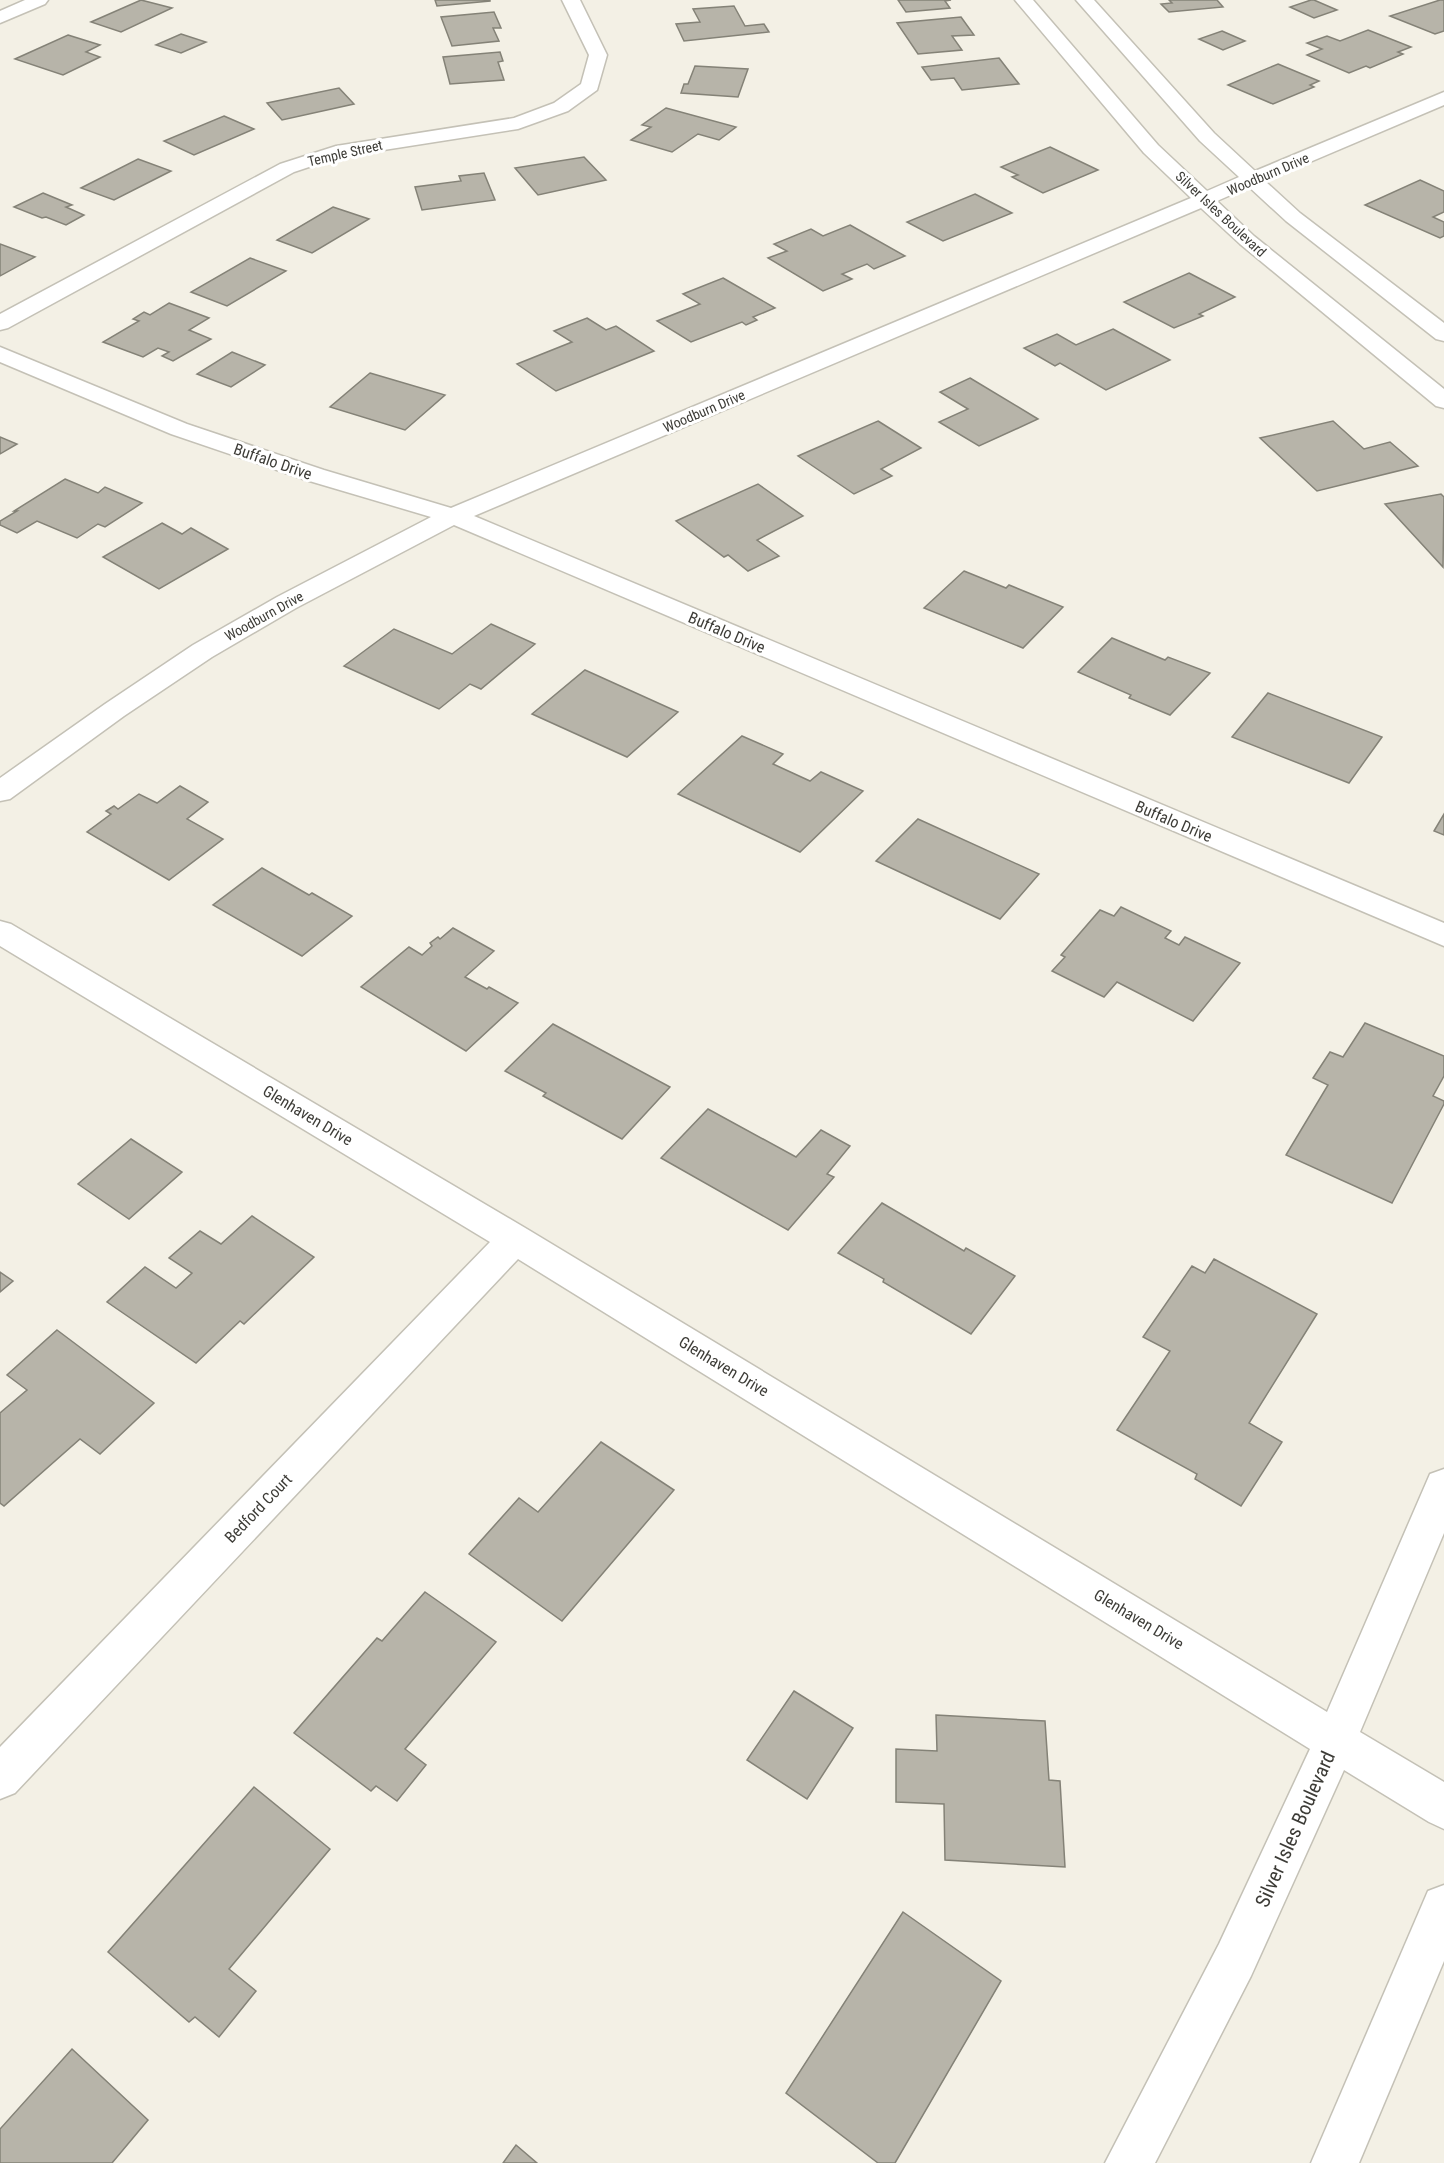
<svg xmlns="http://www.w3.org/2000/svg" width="1444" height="2163" viewBox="0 0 1444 2163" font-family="'Roboto Condensed',sans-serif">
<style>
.building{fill:#b7b4a9;stroke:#848277;stroke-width:1.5}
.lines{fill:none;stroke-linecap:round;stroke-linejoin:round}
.minor-casing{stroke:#c4c1b6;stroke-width:3}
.minor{fill:#fff;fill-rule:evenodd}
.labels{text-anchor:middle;stroke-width:6;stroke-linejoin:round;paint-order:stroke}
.far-street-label{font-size:14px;fill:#3d3c37;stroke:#fff}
.street-label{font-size:16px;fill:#3d3c37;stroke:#fff}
.near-street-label{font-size:20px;fill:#3d3c37;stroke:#fff}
</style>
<rect width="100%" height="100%" fill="#f3f0e5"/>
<g class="building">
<path d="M141 0 172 8 121 32 91 22Z"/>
<path d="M435 0H490V1L437 6Z"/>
<path d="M898 0H951L945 1 950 8 906 12Z"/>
<path d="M1169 0H1217L1223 7 1169 12 1161 4 1172 3Z"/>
<path d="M1311 0H1314L1337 10 1314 18 1290 7Z"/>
<path d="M1440 0H1444V31L1435 34 1390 16Z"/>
<path d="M734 6 745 26 764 24 769 32 684 41 676 24 700 22 693 9Z"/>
<path d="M494 12 501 28H493L499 41 452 46 441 17Z"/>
<path d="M961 17 974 35 952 36 962 50 918 54 897 23Z"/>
<path d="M1368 30 1411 47 1398 52 1403 54 1370 68 1366 66 1349 73 1307 55 1322 49 1307 43 1327 36 1340 41Z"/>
<path d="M1222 31 1245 41 1223 50 1199 39Z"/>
<path d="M181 34 206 42 181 53 156 45Z"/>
<path d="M68 35 100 45 86 52 100 57 63 75 15 59Z"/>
<path d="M500 52 503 61 498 62 504 80 450 84 443 57Z"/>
<path d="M999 58 1019 84 962 90 954 78 931 80 922 67Z"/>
<path d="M1278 64 1319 81 1310 85 1314 87 1273 104 1228 85Z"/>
<path d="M695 66 748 69 738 97 681 93 684 84H688Z"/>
<path d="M339 88 354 104 282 120 267 103Z"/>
<path d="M666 108 736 127 719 140 698 134 672 152 631 140 651 127 642 125Z"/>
<path d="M224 116 254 129 194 155 164 141Z"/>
<path d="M1050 147 1098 170 1043 193 1012 177 1018 175 1001 167Z"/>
<path d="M584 157 606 180 538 195 515 168Z"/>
<path d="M138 159 171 171 114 200 81 188Z"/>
<path d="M484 173 495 200 422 210 415 187 461 181 459 176Z"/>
<path d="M1420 180 1444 191V212L1433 217 1444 222V236L1440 238 1365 205Z"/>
<path d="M43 193 72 205 66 207 84 215 66 225 46 217 42 218 14 207Z"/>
<path d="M975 194 1012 213 943 241 907 222Z"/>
<path d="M333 207 369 219 312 253 277 240Z"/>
<path d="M850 225 905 256 874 269 867 264 842 274 852 279 823 291 768 258 787 251 774 244 811 229 823 236Z"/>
<path d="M0 244 35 257 0 276Z"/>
<path d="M250 258 286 271 227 306 191 292Z"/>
<path d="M1189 273 1235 297 1199 314 1203 316 1174 328 1124 302Z"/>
<path d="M723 278 775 308 753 317 757 320 746 325 742 322 691 342 657 321 700 304 683 294Z"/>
<path d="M169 303 209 318 189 330 211 339 173 361 162 356 169 352 158 348 143 357 103 342 139 321 133 319 144 312 150 315Z"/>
<path d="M587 318 606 330 616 326 654 351 556 391 517 364 572 342 554 331Z"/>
<path d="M1113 329 1170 360 1106 390 1060 363 1055 366 1024 348 1057 334 1076 345Z"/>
<path d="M232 352 265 365 231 387 197 374Z"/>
<path d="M370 373 445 395 405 430 330 407Z"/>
<path d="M970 378 1038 419 979 446 939 422 968 409 940 392Z"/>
<path d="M878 421 921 448 881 469 892 476 854 494 798 456Z"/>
<path d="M1333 421 1364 449 1390 442 1418 466 1317 491 1260 438Z"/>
<path d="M0 437 17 444 0 454Z"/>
<path d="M65 479 98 493 105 487 142 503 105 527 98 524 77 538 37 521 17 533 0 525V521L17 511H14Z"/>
<path d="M758 484 803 516 757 540 779 556 748 571 728 555 724 557 676 521Z"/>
<path d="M1441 494 1444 497 1443 567 1385 504Z"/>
<path d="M162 523 182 534 191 528 228 549 159 589 103 557Z"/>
<path d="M964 571 1006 588 1009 585 1063 607 1023 648 924 608Z"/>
<path d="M491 624 535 644 481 689 470 684 439 709 344 666 394 629 452 654Z"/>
<path d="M1112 638 1165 660 1168 657 1210 673 1170 715 1129 698 1131 695 1078 672Z"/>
<path d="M585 670 678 712 627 757 532 714Z"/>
<path d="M1268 693 1382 737 1349 783 1232 737Z"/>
<path d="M742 736 783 754 773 764 810 781 821 772 863 791 800 852 678 794Z"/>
<path d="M180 786 208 802 187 819 223 839 169 880 87 832 111 814 106 811 114 806 118 809 139 794 157 803Z"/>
<path d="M1444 814V835L1434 831Z"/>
<path d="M918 819 1039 874 1000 919 876 861Z"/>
<path d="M262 868 309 895 312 893 352 916 302 956 213 905Z"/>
<path d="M1121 907 1171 931 1165 938 1179 945 1185 937 1240 963 1193 1021 1117 982 1104 997 1052 971 1065 957 1061 955 1100 910 1114 916Z"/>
<path d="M453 928 494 951 465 977 487 989 489 987 518 1003 466 1051 361 987 409 947 422 955 432 946 430 943 438 937 440 939Z"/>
<path d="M1365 1023 1444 1056V1076L1433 1096 1444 1101V1104L1392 1203 1286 1155 1328 1085 1313 1078 1330 1052 1343 1057Z"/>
<path d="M553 1024 670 1087 622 1139 543 1096 546 1093 505 1071Z"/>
<path d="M708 1109 796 1157 821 1130 850 1146 827 1174 834 1177 788 1230 661 1158Z"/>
<path d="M131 1139 182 1172 129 1219 78 1184Z"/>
<path d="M882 1203 964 1251 966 1248 1015 1276 971 1334 883 1282 884 1279 838 1253Z"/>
<path d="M252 1216 314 1257 244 1324 240 1321 196 1363 107 1302 145 1267 176 1288 192 1273 169 1258 200 1231 221 1244Z"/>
<path d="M1214 1259 1317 1314 1249 1423 1282 1442 1241 1506 1195 1479 1197 1474 1117 1430 1170 1351 1143 1337 1192 1266 1205 1273Z"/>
<path d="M0 1272 13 1281 0 1292Z"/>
<path d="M57 1330 154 1403 100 1454 80 1439 4 1506 0 1503V1413L27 1390 7 1375Z"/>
<path d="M601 1442 674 1490 562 1621 469 1554 519 1498 538 1512Z"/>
<path d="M425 1592 496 1642 405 1749 426 1765 397 1801 376 1786 371 1791 294 1733 377 1638 382 1641Z"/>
<path d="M794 1691 853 1728 807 1799 747 1760Z"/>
<path d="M936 1715 1045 1721 1049 1780 1060 1781 1065 1867 945 1860 944 1804 896 1802V1749L937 1751Z"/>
<path d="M254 1787 330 1849 229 1969 256 1991 219 2037 195 2017 189 2022 108 1952Z"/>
<path d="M903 1912 1001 1981 895 2163H878L786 2093Z"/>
<path d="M72 2049 148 2120 112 2163H0V2129Z"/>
<path d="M516 2145 537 2163H503Z"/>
</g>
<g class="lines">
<g class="minor-casing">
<g id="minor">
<path d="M25 0H48L45 4 0 23V11Z"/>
<path d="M562 0H580L607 55 597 90 568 111 518 129 339 157 294 172 8 328 0 330V314L280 164 336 146 514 118 554 103 581 84 589 55Z"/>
<path d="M1015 0H1033L1158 145 1207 191 1239 177 1200 141 1076 0H1094L1214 133 1255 171 1444 92V105L1265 181 1300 213 1444 323V341L1436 339 1286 221 1249 187 1217 201 1254 236 1444 389V408L1436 406 1240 244 1201 208 474 516 1444 923V946L454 525 296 608 212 657 124 716 10 799 0 801V778L105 704 193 645 277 597 431 517 306 480 171 434 0 362V347L187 424 324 470 451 508 1191 198 1144 153Z"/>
<path d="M0 921 11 924 527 1229 1327 1712 1430 1474 1444 1469V1533L1360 1732 1444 1782V1829L1429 1822 1344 1770 1251 1976 1155 2163H1105L1219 1944 1310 1749 518 1259 15 1793 0 1799V1747L490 1242 0 946Z"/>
<path d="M1444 1885V1961L1359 2163H1311L1428 1891Z"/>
</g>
</g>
<use href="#minor" class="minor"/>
</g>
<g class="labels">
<g class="far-street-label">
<text transform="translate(345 153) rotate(-13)" y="5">Temple Street</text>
<text transform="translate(1268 174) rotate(-23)" y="5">Woodburn Drive</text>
<text transform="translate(1221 214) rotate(43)" y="5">Silver Isles Boulevard</text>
<text transform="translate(704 411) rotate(-23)" y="5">Woodburn Drive</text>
<text transform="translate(264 616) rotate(-29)" y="5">Woodburn Drive</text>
</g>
<g class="street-label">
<text transform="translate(273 461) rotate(19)" y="6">Buffalo Drive</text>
<text transform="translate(727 632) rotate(23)" y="6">Buffalo Drive</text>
<text transform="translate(1174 821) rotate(23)" y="6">Buffalo Drive</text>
<text transform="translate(308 1115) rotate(31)" y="6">Glenhaven Drive</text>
<text transform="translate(724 1366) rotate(31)" y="6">Glenhaven Drive</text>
<text transform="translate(258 1508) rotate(-46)" y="6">Bedford Court</text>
<text transform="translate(1139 1619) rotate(31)" y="6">Glenhaven Drive</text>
</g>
<g class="near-street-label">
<text transform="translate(1295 1829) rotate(-66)" y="7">Silver Isles Boulevard</text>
</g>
</g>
</svg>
